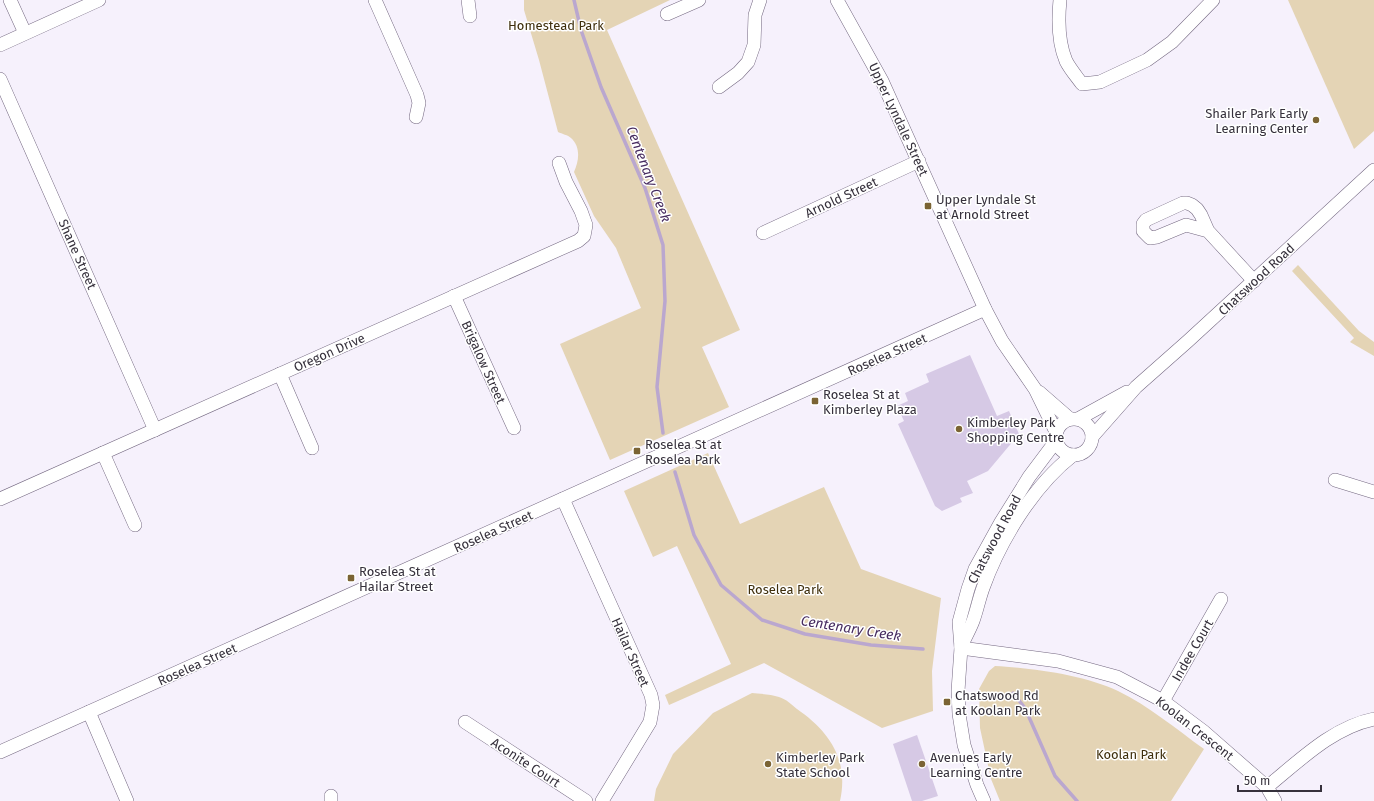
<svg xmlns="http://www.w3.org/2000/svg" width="1374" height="801" viewBox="0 0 1374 801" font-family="'Fira Sans',sans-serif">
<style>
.green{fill:#e4d4b5}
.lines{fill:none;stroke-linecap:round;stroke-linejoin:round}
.stream{stroke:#baa7cf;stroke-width:3.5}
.building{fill:#d6c9e5}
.minor-casing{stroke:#746881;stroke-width:14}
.minor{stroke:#fff;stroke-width:13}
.poi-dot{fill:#7b6434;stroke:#fff;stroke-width:1.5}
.labels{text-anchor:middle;stroke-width:3;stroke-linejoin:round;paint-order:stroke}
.park-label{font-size:13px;fill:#3e2e0b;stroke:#fff}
.poi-label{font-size:13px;fill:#36313c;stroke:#fff;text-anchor:start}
.street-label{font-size:13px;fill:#36313c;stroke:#fff}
.water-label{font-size:14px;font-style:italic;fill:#472c60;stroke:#fff}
</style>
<rect width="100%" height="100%" fill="#f6f1fc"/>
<g class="green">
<path d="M524 0H670L607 30 740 330 702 347 729 407 610 460 560 344 641 308 616 248 594 216 574 172C579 161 581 147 571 138 568 135 562 134 558 132L539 60 524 10Z"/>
<path d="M1288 0H1374V131L1354 149Z"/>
<path d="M1298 265 1359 331 1374 342V356L1350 342 1354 338 1292 271Z"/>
<path d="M708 453 740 524 824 487 861 569 941 598 932 671 933 711 882 728 764 663 669 705 665 695 731 664 677 546 653 557 624 491Z"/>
<path d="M995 666C1032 668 1084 675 1118 691 1149 706 1176 729 1204 749L1171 801H1000L991 779 980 728 979 689 989 671Z"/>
<path d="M752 693C760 694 771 694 779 697 786 699 792 705 797 709 830 732 849 760 840 801H654L656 789 673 754 713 713Z"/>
</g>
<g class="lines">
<g class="stream">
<path d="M574 0 581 30 601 87 645 188 663 245 665 301 657 387 663 433"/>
<path d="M675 472 694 535 721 585 762 620 805 634 871 645 923 649"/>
<path d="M1013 693 1025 708 1055 776 1077 801"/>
</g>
</g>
<g class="building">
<path d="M970 355 997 416 1009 411 1019 434 988 471 967 481 973 493 960 498 962 502 942 511 935 506 898 424 904 421 897 406 908 401 905 393 929 382 926 374Z"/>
<path d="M917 735 938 796 922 801H912L893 744Z"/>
</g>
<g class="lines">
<g class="minor-casing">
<g id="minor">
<path d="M10 0 25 33"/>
<path d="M375 0 417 95 419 103 416 117"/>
<path d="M468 0 470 16"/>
<path d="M837 0 882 81 985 309 1002 341 1035 389 1056 432"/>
<path d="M1060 0C1058 20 1058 42 1066 61 1070 69 1077 77 1082 84L1100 82 1147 60 1172 42 1213 0"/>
<path d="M667 14 699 0"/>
<path d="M0 45 99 0"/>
<path d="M0 79 155 430"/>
<path d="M719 87 738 73 748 62 754 45 755 15 760 0"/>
<path d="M1208 231 1186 225 1157 237 1150 238 1143 231V224L1146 220 1183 203H1187L1192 205 1197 209 1201 215 1208 231 1254 281"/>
<path d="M763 233 919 161"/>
<path d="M454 296 514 428"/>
<path d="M280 374 312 448"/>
<path d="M1039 392 1070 419"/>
<circle cx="1074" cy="437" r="18"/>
<path d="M1078 419 1127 392"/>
<path d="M1092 437 1136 387 1188 341 1374 170"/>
<path d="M103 453 135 525"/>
<path d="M1335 480 1374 492"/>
<path d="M0 499 578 241 584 236 586 225 581 211 566 182 559 163"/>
<path d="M563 499 651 695 653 705 650 722 602 801"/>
<path d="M961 646C965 638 970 629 973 621 977 610 979 599 983 588 1000 541 1033 486 1073 455"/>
<path d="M961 648 1058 661 1117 677 1163 701 1203 731 1267 787 1275 801"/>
<path d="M1163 701 1221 599"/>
<path d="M89 712 127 801"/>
<path d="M465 722 586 801"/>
<path d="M0 752 985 309"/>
<path d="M1267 787C1299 761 1333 727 1374 719"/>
<path d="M331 801V796"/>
<path d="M984 801 977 785 964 745 959 714 958 691 961 648 959 622 968 589 975 569 1001 522 1029 477 1056 441"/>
</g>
</g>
<use href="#minor" class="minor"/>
</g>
<g class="poi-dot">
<circle cx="1316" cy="120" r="4"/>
<rect x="924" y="202" width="8" height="8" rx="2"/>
<rect x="811" y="397" width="8" height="8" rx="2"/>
<circle cx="959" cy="429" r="4"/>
<rect x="633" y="447" width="8" height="8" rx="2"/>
<rect x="347" y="574" width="8" height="8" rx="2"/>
<rect x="943" y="698" width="8" height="8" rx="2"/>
<circle cx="768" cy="764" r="4"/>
<circle cx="922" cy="764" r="4"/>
</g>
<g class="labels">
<g class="park-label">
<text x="556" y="30">Homestead Park</text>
<text x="785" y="594">Roselea Park</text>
<text x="1131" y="759">Koolan Park</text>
</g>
<g class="poi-label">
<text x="1308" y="118" text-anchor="end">Shailer Park Early<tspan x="1308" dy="15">Learning Center</tspan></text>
<text x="936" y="204">Upper Lyndale St<tspan x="936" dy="15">at Arnold Street</tspan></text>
<text x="823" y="399">Roselea St at<tspan x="823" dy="15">Kimberley Plaza</tspan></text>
<text x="967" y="427">Kimberley Park<tspan x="967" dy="15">Shopping Centre</tspan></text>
<text x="645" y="449">Roselea St at<tspan x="645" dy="15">Roselea Park</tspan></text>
<text x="359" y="576">Roselea St at<tspan x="359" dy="15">Hailar Street</tspan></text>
<text x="955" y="700">Chatswood Rd<tspan x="955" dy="15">at Koolan Park</tspan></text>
<text x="776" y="762">Kimberley Park<tspan x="776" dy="15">State School</tspan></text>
<text x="930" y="762">Avenues Early<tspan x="930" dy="15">Learning Centre</tspan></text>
</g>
<g class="street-label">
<text transform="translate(899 119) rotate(65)" y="5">Upper Lyndale Street</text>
<text transform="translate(841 197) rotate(-25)" y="5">Arnold Street</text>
<text transform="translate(78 254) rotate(66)" y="5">Shane Street</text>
<text transform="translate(1256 279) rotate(-43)" y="5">Chatswood Road</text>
<text transform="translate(329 352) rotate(-24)" y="5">Oregon Drive</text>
<text transform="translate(887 354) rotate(-24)" y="5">Roselea Street</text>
<text transform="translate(484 362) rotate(66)" y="5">Brigalow Street</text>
<text transform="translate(493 531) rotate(-24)" y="5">Roselea Street</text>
<text transform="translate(994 539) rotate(-62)" y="5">Chatswood Road</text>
<text transform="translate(1192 650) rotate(-60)" y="5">Indee Court</text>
<text transform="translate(631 652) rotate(66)" y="5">Hailar Street</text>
<text transform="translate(197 664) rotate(-24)" y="5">Roselea Street</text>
<text transform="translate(1195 728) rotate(38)" y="5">Koolan Crescent</text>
<text transform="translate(526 762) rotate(33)" y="5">Aconite Court</text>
</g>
<g class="water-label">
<text transform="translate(649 174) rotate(69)" y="5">Centenary Creek</text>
<text transform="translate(851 628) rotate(9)" y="5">Centenary Creek</text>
</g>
</g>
<path d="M1238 785v6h83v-6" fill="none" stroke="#36313c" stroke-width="2"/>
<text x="1244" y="785" font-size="12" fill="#36313c" stroke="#ffffff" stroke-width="3" paint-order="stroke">50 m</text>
</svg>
